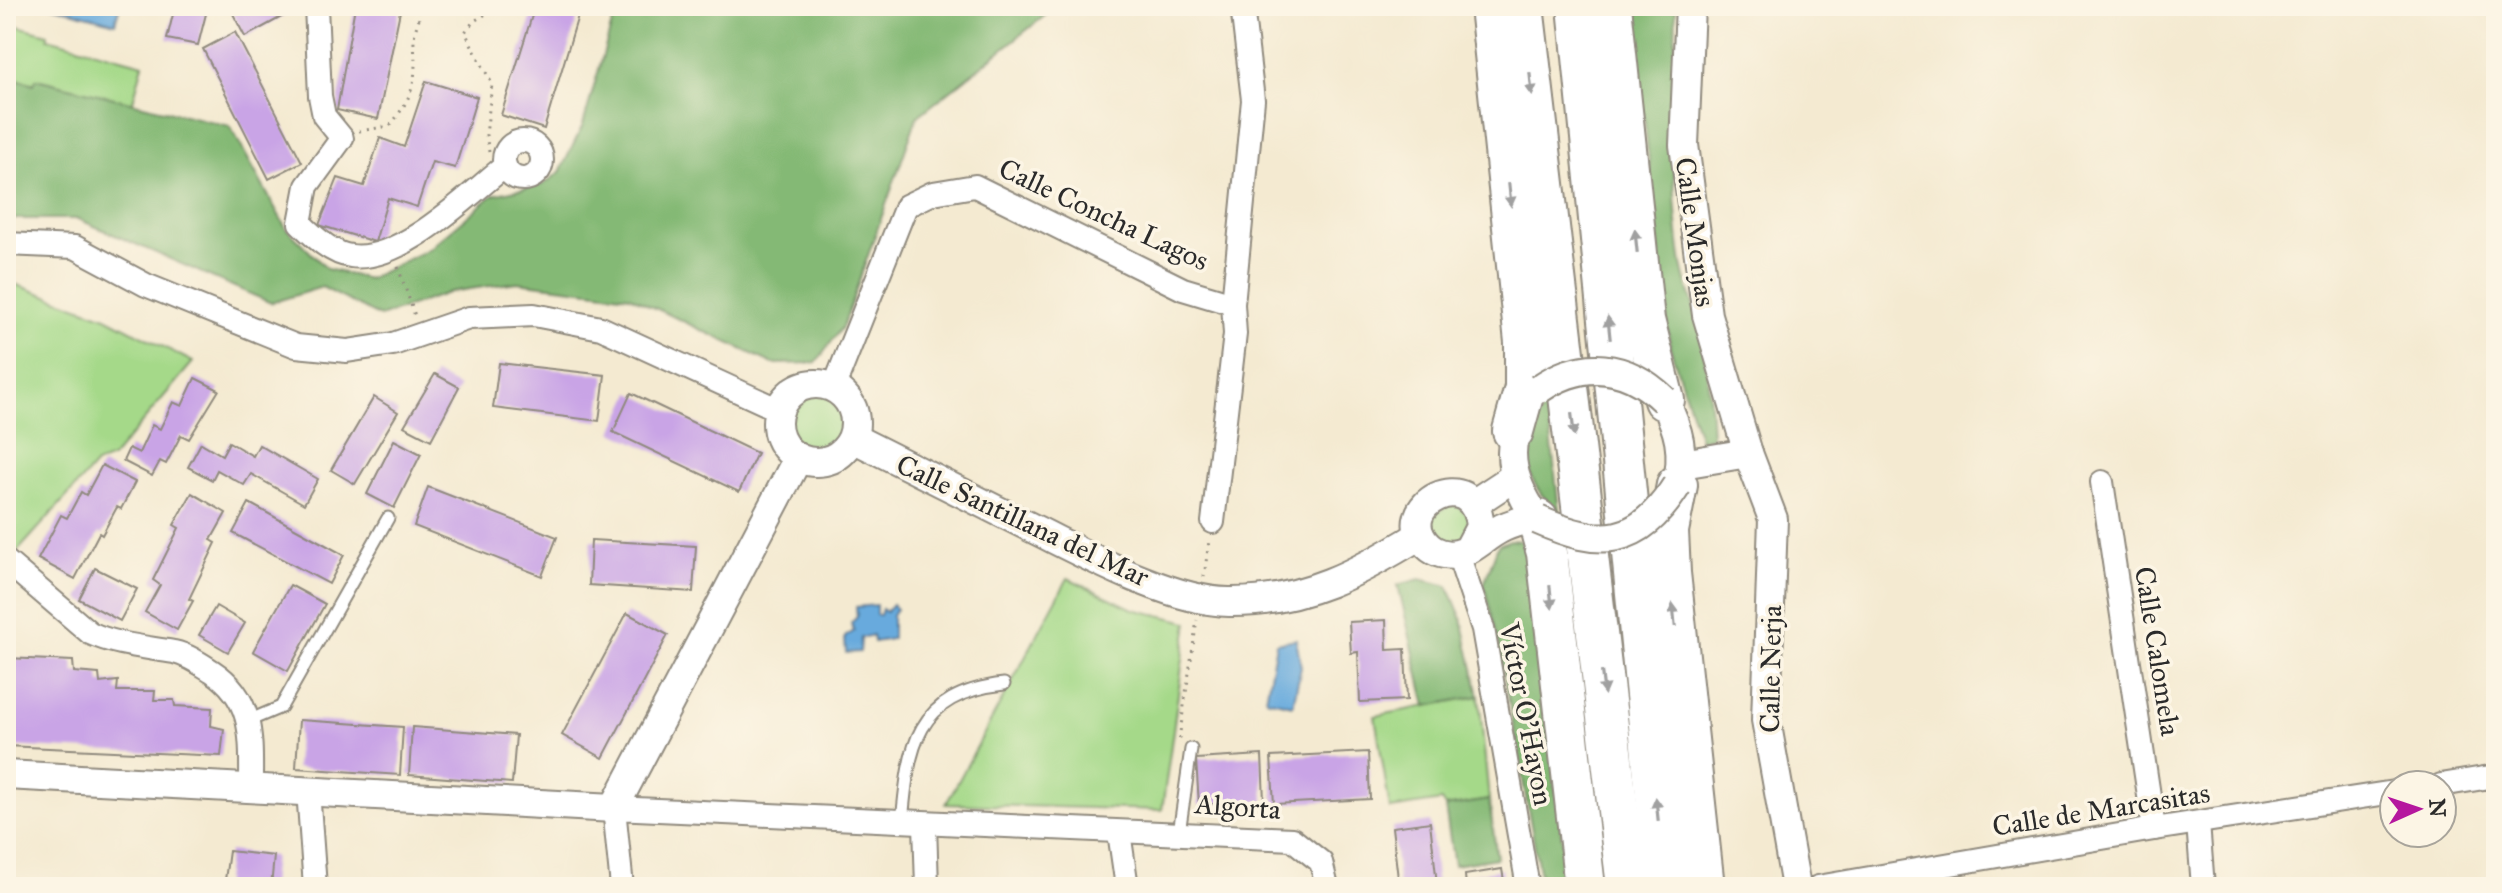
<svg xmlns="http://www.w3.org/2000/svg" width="2502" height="893" viewBox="0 0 2502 893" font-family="'IM FELL Great Primer',serif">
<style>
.green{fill:#a5d989;stroke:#68825a;stroke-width:2}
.forest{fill:#84b975;stroke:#587250;stroke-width:2}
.water{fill:#68aadd;stroke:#4a6a84;stroke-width:2}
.building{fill:#c9a4e6}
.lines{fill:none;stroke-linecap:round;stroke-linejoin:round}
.service-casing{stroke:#908a7e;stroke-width:15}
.minor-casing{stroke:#908a7e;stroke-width:26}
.tertiary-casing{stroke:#908a7e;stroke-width:32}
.motorway-casing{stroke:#908a7e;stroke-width:44}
.path{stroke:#908a7e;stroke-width:3;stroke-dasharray:2 6;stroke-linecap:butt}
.service{stroke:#fff;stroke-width:11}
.minor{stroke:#fff;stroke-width:22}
.tertiary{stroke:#fff;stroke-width:28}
.motorway{stroke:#fff;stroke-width:40}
.tertiary-bridge-casing{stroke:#908a7e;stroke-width:32;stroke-linecap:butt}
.tertiary-bridge{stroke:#fff;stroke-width:28}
.oneway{fill:#a0a0a0}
.labels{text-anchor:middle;stroke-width:7;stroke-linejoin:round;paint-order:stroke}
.street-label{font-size:28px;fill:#2b2b2b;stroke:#fcf5e5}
</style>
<rect width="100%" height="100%" fill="#fcf5e5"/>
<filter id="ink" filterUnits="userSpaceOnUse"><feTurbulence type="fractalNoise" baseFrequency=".0125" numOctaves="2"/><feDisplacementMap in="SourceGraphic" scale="16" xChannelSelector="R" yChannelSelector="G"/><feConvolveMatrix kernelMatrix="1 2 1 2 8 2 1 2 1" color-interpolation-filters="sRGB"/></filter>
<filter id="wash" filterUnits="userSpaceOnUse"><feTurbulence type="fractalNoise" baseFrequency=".006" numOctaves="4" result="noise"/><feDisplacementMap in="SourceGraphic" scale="32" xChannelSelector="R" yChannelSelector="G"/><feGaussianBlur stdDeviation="1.8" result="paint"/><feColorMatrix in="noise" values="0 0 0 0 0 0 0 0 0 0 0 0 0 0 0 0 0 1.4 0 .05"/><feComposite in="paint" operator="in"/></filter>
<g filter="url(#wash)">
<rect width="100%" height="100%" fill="#f4ead1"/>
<g class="green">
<path d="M6 23 48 34V38L143 64 132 105 37 79 35 84 6 76Z"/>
<path d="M6 281 106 317 193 362 112 458 96 464 17 552 6 542Z"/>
<circle cx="817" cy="421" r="30"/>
<path d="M1453 503 1470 516 1465 543 1436 544 1428 518Z"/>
<path d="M1068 578 1133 609 1188 622 1162 810 946 804Z"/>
<path d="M1479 696 1489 800 1445 807 1441 801 1390 809 1375 716Z"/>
</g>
<g class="forest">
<path d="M617 6H1057L917 117 843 326 816 363 773 364 630 296 517 282 450 292 380 317 322 287 271 303 78 219H6V76L34 84 36 79 230 126 286 228 327 269 368 279 429 249 493 195 544 184 560 172 583 125Z"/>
<path d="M1676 9C1674 94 1669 180 1682 264 1686 288 1697 311 1701 334 1707 368 1711 403 1712 437L1700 440 1670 347 1632 10Z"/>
<path d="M1548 406 1559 512C1525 485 1512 439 1548 406Z"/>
<path d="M1510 540 1520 541 1527 554 1568 887H1542L1499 646 1484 584 1498 545Z"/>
<path d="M1420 579 1448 586 1462 619 1479 696 1426 706 1398 585Z"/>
<path d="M1489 800 1497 858 1454 865 1445 807Z"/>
</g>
<g class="water">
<path d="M52 6H120L115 23Z"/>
<path d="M876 605V615H880L882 609 886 612 892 605 896 609 892 616V639L874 642 873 635 861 638 860 652 846 653 845 637 854 631 851 623 857 617 856 607Z"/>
<path d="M1296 639 1301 667 1293 705 1266 699 1276 643Z"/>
</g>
<g id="blocks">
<g class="building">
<path d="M175 6H208L198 45 167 39Z"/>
<path d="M229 6H297L298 8 245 37Z"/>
<path d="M355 6H401L378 119 337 110Z"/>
<path d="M535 6 580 9 544 129 501 115Z"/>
<path d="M235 32 302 162 269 179 203 49Z"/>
<path d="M426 81 477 97 455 168 432 162 417 207 388 198 375 242 319 225 338 178 364 186 380 138 404 147Z"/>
<path d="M499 363 605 375 599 421 493 408Z"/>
<path d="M435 374 459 387 431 440 404 426Z"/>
<path d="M195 378 219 390 189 439 181 435 166 464 160 461 152 476 123 461 129 448 139 453 152 425 160 429 173 402 182 406Z"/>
<path d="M631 393 757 453 739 492 613 432Z"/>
<path d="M374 397 398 412 355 484 331 470Z"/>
<path d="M394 440 421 454 394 508 367 494Z"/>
<path d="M229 442 253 456 259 445 318 479 304 504 251 474 244 485 217 470 212 480 188 467 201 443 222 455Z"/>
<path d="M102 465 135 482 121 509 117 507 102 535 99 533 75 579 38 559 61 515 67 518 81 492 86 495Z"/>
<path d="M428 487 557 537 542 576 414 526Z"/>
<path d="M192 493 226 513 211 540 216 543 189 599 193 601 177 630 145 612 160 585 153 580 179 528 174 525Z"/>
<path d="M249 503 344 555 329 584 233 533Z"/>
<path d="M591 540 696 546 693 592 589 585Z"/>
<path d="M95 568 137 589 120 621 79 599Z"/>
<path d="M290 585 325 604 288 671 253 651Z"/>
<path d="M216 606 245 623 228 652 199 635Z"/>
<path d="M627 613 668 635 603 758 562 735Z"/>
<path d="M1386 620 1387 650 1405 649 1407 700 1360 702 1358 652 1351 653 1349 622Z"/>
<path d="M6 658 73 661 74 672 99 674 100 683 118 681 117 691H155L154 700H174L175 706 212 708 211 726 224 729 221 756 6 746Z"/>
<path d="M299 720 403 727 400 775 296 768Z"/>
<path d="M412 727 516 735 512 783 409 775Z"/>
<path d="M1368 752 1370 799 1274 804 1271 757Z"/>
<path d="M1262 755 1264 801 1199 805 1196 759Z"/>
<path d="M1430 822 1437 884 1399 887 1392 827Z"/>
<path d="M229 851 274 856 271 887H224Z"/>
<path d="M1502 869 1505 887H1466L1465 875Z"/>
</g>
</g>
</g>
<g filter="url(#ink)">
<use href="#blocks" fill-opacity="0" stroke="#908a7e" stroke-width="2"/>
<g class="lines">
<g class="service-casing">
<g id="service">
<path d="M248 721 281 707 388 518"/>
<path d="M902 822C909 746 915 694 1004 684"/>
<path d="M1179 833 1191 749"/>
</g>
</g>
<g class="minor-casing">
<g id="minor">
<path d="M316 6 320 96 324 116 342 138 307 186 300 223C313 236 332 254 351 256 401 263 468 195 505 166"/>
<circle cx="523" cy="160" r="19"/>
<path d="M6 244 75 247 146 285 296 346 347 351 393 344 469 318 534 315 601 328 779 410"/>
<path d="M834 387 906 206 933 193 975 186 1183 289 1233 304"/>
<path d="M2102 482 2154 829"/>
<path d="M1213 522 1235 334 1233 304 1253 100 1242 6"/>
<path d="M1458 554 1483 629 1528 887"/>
<path d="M6 561 90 633C116 645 146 647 174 652 188 655 201 664 212 671 255 699 251 740 251 787"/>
<path d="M2441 785 2496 776"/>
<path d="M308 790 315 887"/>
<path d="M2198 823 2203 887"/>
<path d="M925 824 927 887"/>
<path d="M1119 832 1127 887"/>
<path d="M622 887 614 808 1292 839 1321 862 1327 887"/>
<path d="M1818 887 2154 829 2394 792"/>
</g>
</g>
<g class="tertiary-casing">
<g id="tertiary">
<path d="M1690 6 1684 145 1707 315 1748 453 1773 519 1766 720 1796 887"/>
<circle cx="816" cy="423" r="39"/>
<path d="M1664 400C1679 430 1685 452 1677 485"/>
<path d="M1523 415C1501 452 1515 487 1538 520"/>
<path d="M853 438C912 468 972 498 1032 528 1085 554 1169 601 1229 602 1302 603 1360 572 1420 535"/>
<path d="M1682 464 1748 453"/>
<path d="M1473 504 1514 477"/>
<path d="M1469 548 1480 527C1475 460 1388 507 1428 546 1435 553 1447 556 1457 554 1472 551 1486 536 1500 529 1511 523 1524 521 1536 516"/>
<path d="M6 775 614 808 798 458"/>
</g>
</g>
<g class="motorway-casing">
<g id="motorway">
<path d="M1490 6 1525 342V388L1513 431"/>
<path d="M1523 6 1627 887"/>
<path d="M1578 6 1665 887"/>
<path d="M1611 6 1644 320 1664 400"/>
<path d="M1677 485 1668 531 1670 573 1704 887"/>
<path d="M1538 520 1547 553 1585 887"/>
</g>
</g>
<g class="path">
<path d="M359 131 390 126C414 94 417 82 414 44 413 32 420 17 423 6"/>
<path d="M489 152 486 135 492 84 465 32 474 21 491 11"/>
<path d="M398 267 415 316"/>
<path d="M1204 577 1209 541"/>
<path d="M1179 739 1197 620"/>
</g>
<use href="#service" class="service"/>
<use href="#minor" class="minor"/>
<use href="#tertiary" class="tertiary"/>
<use href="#motorway" class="motorway"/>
<g class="tertiary-bridge-casing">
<g id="tertiary-bridge">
<path d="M1539 389C1583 359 1626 363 1664 400"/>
<path d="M1538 520C1601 548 1638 547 1677 485"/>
</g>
</g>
<use href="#tertiary-bridge" class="tertiary-bridge"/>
</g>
<defs><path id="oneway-solid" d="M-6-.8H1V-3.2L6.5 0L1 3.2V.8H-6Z" transform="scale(2)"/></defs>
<g class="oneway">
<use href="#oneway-solid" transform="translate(1531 84) rotate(84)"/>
<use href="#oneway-solid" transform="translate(1510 195) rotate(84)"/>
<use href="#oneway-solid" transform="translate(1636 241) rotate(-96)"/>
<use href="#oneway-solid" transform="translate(1609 328) rotate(-96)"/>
<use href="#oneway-solid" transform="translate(1573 425) rotate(83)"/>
<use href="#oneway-solid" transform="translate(1551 597) rotate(84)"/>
<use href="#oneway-solid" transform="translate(1674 615) rotate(-96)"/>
<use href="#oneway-solid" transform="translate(1603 683) rotate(83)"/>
<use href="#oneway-solid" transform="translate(1657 809) rotate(-96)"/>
</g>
</g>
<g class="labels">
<g class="street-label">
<text transform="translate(1104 214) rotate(25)" y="10">Calle Concha Lagos</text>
<text transform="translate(1696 232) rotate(82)" y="10">Calle Monjas</text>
<text transform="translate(1023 520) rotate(25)" y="10">Calle Santillana del Mar</text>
<text transform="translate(2158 651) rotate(81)" y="10">Calle Calomela</text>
<text transform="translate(1770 669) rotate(-89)" y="10">Calle Nerja</text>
<text transform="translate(1527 714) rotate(79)" y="10">Víctor O'Hayon</text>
<text transform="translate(1238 806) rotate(4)" y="10">Algorta</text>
<text transform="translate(2101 809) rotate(-9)" y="10">Calle de Marcasitas</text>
</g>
</g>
<rect width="2502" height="893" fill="none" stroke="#fcf5e5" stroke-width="32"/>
<g transform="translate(2418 809) rotate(87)"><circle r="38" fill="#fcf5e5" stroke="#a8a49b" stroke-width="2"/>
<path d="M0-6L14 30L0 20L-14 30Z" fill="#b5179e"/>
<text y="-12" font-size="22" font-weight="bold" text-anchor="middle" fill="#2b2b2b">N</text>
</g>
</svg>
